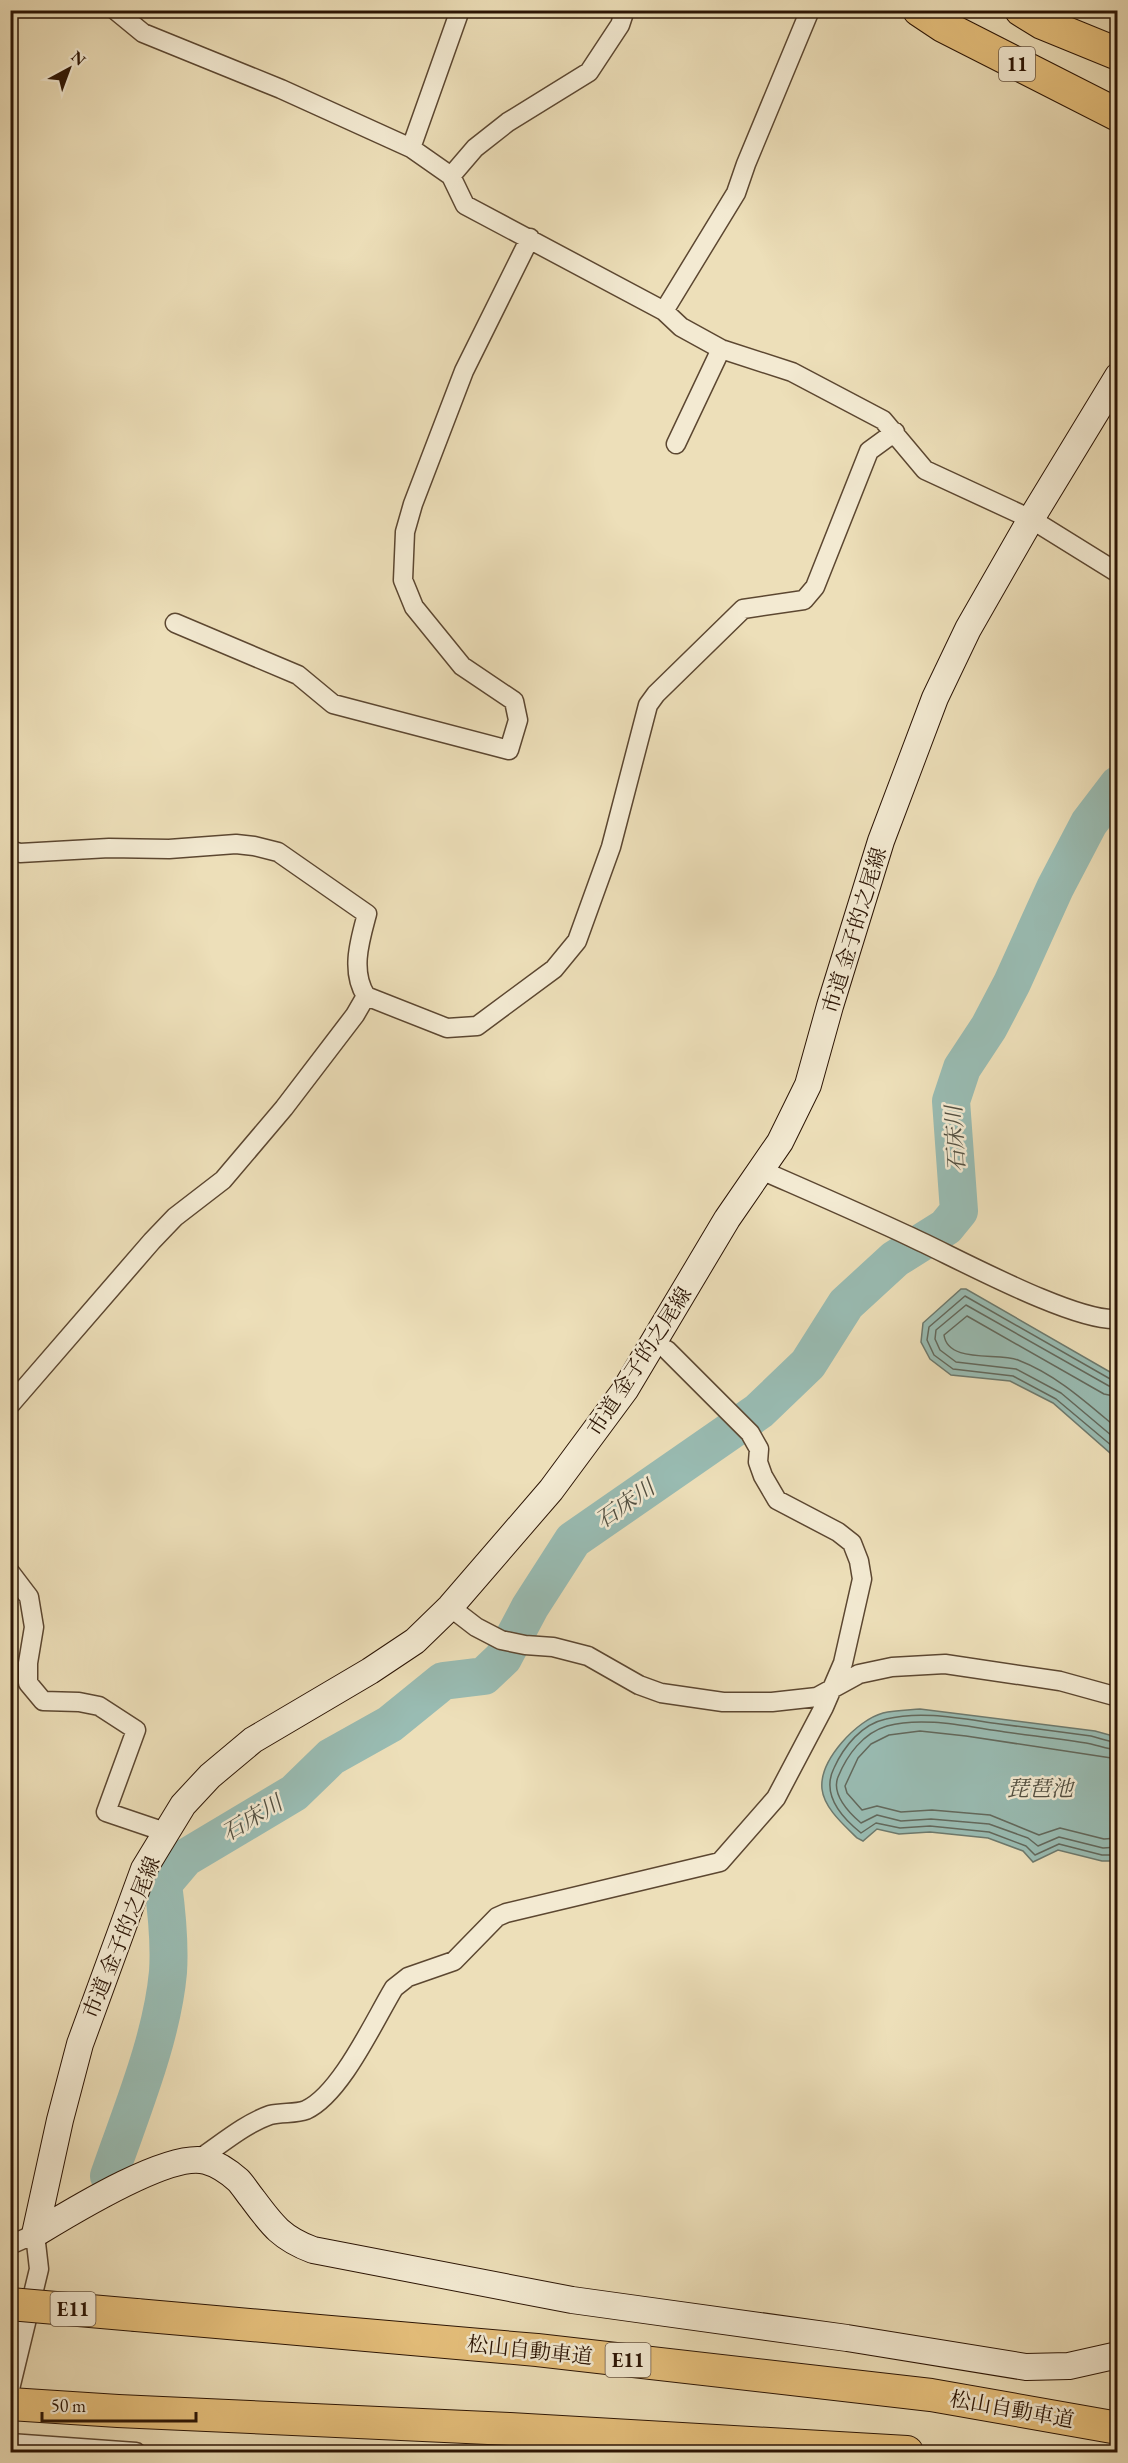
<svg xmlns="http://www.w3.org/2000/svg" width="1128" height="2463" viewBox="0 0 1128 2463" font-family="'EB Garamond','Noto Serif JP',serif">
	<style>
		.water { fill: #99bcb3; stroke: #6d796d; stroke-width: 1.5 }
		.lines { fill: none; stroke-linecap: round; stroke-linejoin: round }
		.shore { stroke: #62685c; stroke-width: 1.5 }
		.river { stroke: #99bcb3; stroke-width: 38 }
		.street-casing { stroke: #5c4731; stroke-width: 21 }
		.secondary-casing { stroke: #2b1404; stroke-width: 28 }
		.highway-casing { stroke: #2b1404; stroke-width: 34 }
		.street { stroke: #f3ead2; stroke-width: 18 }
		.secondary { stroke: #f3ead2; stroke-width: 26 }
		.highway { stroke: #e6c07c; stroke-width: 32 }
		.highway-bridge-casing { stroke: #2b1404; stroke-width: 34; stroke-linecap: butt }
		.highway-bridge { stroke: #e6c07c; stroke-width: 32 }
		.labels { text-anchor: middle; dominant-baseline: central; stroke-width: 5; stroke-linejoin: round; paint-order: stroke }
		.shield { fill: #f3ead2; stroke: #675442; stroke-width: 1.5 }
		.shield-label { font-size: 20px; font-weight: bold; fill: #2b1404 }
		.street-label { font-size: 21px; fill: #2b1404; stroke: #f3ead2 }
		.water-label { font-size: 22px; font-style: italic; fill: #524f41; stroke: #f3ead2 }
	</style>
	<rect width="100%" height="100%" fill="#eddfb9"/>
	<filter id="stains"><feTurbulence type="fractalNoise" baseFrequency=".00333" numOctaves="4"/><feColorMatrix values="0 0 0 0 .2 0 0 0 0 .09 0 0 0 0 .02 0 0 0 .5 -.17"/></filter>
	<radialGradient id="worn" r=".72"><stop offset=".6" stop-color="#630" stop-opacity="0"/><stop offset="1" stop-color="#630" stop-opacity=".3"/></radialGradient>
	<path class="water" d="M961 1289H966L1117 1376V1459L1053 1403 1010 1381 951 1375 930 1359 921 1342 923 1323Z
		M920 1709 1095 1731 1117 1737V1861H1102L1058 1850 1033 1862 1023 1851 988 1838 930 1832 899 1834 877 1829 863 1841 857 1838C844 1825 824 1808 822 1789 819 1760 857 1720 883 1713 894 1710 908 1710 920 1709Z"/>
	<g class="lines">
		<path class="shore" d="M1118 1381 1112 1380 965 1296 929 1327 927 1340 934 1355 953 1369 1013 1376 1056 1399 1118 1451
			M1118 1388 1109 1386 966 1305 936 1330 935 1339 940 1350 956 1362 1016 1369 1061 1393 1118 1441
			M1118 1397 1104 1394 967 1316 944 1335C948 1364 998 1352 1018 1360 1057 1375 1087 1403 1118 1429
			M1118 1742C1108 1742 1100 1738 1091 1736 1060 1732 1030 1728 1000 1724 963 1719 923 1710 886 1719 862 1724 844 1746 834 1768 821 1794 841 1817 861 1833L876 1823 900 1828 930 1826 989 1832 1026 1846 1035 1855 1059 1844 1102 1855H1118
			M1118 1750C1108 1749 1100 1746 1091 1744 1062 1739 1033 1736 1005 1732 968 1727 924 1716 887 1726 863 1733 847 1755 838 1777 831 1794 849 1813 861 1823L877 1815 901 1821 931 1819 989 1824 1028 1838 1038 1846 1059 1837 1103 1848 1118 1847
			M1118 1759 966 1736 920 1731 889 1735 871 1744 858 1758 845 1786 847 1793 862 1810 877 1806 901 1812 932 1810 990 1815 1039 1835 1060 1828 1104 1839 1118 1838"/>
		<path class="river" d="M109 2176C131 2112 162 2039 168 1972 170 1942 167 1914 163 1884L185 1858 294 1793 331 1757 390 1724 443 1681 484 1676 503 1658 530 1607 573 1540 759 1411 808 1364 846 1304 895 1259 946 1227 959 1211 951 1101 962 1068 989 1027 1012 983 1055 888 1089 823 1118 785"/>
		<g class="street-casing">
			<path id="street" d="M115 10 143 33 281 89 411 148 451 176 465 205 664 311 681 327 721 349 792 372 883 420 925 470 1031 519 1118 573
				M411 148 460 10
				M451 176 475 148 508 122 589 72 620 25 625 10
				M664 311 736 193 746 164 810 10
				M676 444 721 349
				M175 623 298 675 333 704 509 750 518 720 514 701 462 666 414 607 403 580 405 532 413 504 464 371 530 238
				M10 850 20 853 109 848 169 849 236 844 254 846 278 852 367 914C360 940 350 971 366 996L447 1028 477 1026 554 969 577 941 611 847 648 705 656 694 743 609 804 600 815 587 869 451 895 432
				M761 1170C811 1192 862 1214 911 1237 955 1257 1075 1323 1118 1319
				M10 1405 152 1241 175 1217 223 1180 284 1108 355 1015 366 996
				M10 1572 29 1597 34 1627 28 1663V1683L43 1701 79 1702 99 1706 136 1730 106 1812 165 1832
				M450 1607 476 1627 501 1640 525 1645 553 1647 588 1656 639 1685 661 1693 723 1702H772L817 1697 859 1674 892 1667 945 1664 1060 1681 1118 1697
				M196 2161C219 2146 244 2124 270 2115 282 2112 296 2114 306 2110 341 2094 374 2021 394 1988L408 1977 454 1961 497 1917 506 1913 720 1862 776 1798 824 1707 843 1663 862 1579 859 1561 852 1543 838 1532 777 1500 763 1476 758 1462 759 1449 750 1433 667 1350
				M10 2245 35 2234 39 2269 10 2389
				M10 2443 136 2452"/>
		</g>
		<g class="secondary-casing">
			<path id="secondary" d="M35 2234 60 2120 80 2044 144 1869 183 1805 210 1776 253 1740 370 1671 415 1641 450 1607 551 1490 625 1390 727 1219 780 1142 808 1085 830 1006 881 841 935 698 968 629 1031 519 1118 376
				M35 2234C68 2214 169 2151 206 2161 217 2164 229 2172 238 2180 243 2185 247 2192 252 2198 272 2225 281 2238 313 2250L572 2300 847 2338 1026 2367 1069 2366 1118 2355"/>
		</g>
		<g class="highway-casing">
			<path id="highway" d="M919 10 943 26 1118 115
				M1021 10 1042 23 1118 54
				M136 2315 537 2350 931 2395 1118 2428
				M10 2404 118 2411 510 2429 907 2452"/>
		</g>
		<use href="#street" class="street"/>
		<use href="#secondary" class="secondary"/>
		<use href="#highway" class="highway"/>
		<g class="highway-bridge-casing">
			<path id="highway-bridge" d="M10 2304 136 2315"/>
		</g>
		<use href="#highway-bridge" class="highway-bridge"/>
	</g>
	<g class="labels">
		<g class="shield">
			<rect x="999" y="47" width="36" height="34" rx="4.5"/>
			<rect x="50.5" y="2292" width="45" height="34" rx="4.5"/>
			<rect x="605.5" y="2343" width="45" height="34" rx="4.5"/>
		</g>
		<g class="shield-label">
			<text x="1017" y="64">11</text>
			<text x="73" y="2309">E11</text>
			<text x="628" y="2360">E11</text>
		</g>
		<g class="street-label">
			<text transform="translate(854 930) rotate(-73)">市道 金子的之尾線</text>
			<text transform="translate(639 1361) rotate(-57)">市道 金子的之尾線</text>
			<text transform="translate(121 1937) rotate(-68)">市道 金子的之尾線</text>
			<text transform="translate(530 2350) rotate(6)">松山自動車道</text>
			<text transform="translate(1012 2409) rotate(10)">松山自動車道</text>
		</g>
		<g class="water-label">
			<text transform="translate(955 1139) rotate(-93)">石床川</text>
			<text transform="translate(625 1504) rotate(-35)">石床川</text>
			<text x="1040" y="1788">琵琶池</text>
			<text transform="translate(252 1818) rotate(-31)">石床川</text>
		</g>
	</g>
	<rect width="1128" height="2463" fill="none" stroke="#eddfb9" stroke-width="36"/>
	<rect x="12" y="12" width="1104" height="2439" fill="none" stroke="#2b1404" stroke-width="3"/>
	<rect x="18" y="18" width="1092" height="2427" fill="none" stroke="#2b1404" stroke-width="1.5"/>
	<g transform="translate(69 69) rotate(41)" stroke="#f3ead2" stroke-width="4.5" paint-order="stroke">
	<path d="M0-4.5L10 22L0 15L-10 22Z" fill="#2b1404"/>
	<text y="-9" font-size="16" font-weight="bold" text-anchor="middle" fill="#2b1404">N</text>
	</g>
	<path d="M42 2412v9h154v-9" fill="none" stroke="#2b1404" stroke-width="3"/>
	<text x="51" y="2412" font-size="18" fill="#2b1404" stroke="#f3ead2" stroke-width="4.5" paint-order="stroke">50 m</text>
	<rect width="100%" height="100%" filter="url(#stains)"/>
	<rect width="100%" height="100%" fill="url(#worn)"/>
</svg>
